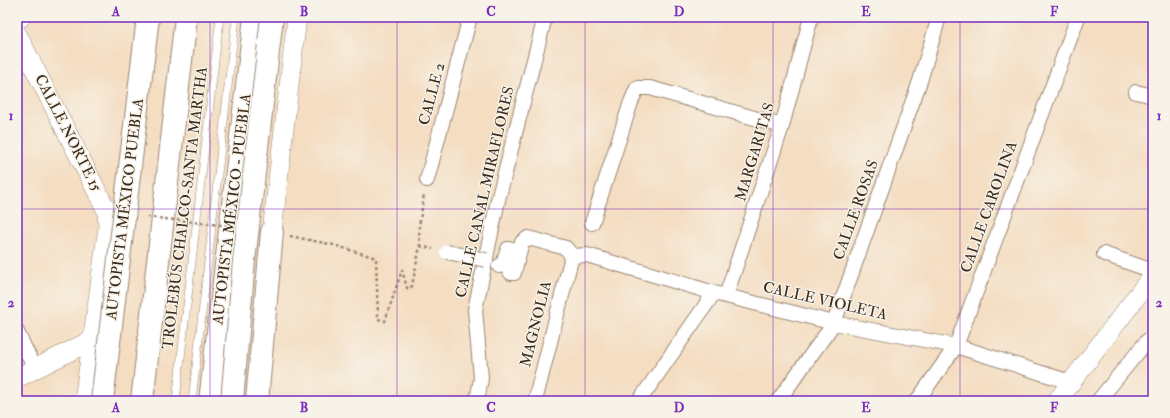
<svg xmlns="http://www.w3.org/2000/svg" width="1170" height="418" viewBox="0 0 1170 418" font-family="'IM FELL Double Pica',serif">
	<style>
		.lines { fill: none; stroke-linecap: round; stroke-linejoin: round }
		.lane-casing { stroke: #988470; stroke-width: 8 }
		.street-casing { stroke: #988470; stroke-width: 16 }
		.secondary-casing { stroke: #988470; stroke-width: 20 }
		.highway-casing { stroke: #988470; stroke-width: 24 }
		.path { stroke: #988470; stroke-width: 2.5; stroke-dasharray: 3 3; stroke-linecap: butt }
		.lane { stroke: #fff; stroke-width: 7 }
		.street { stroke: #fff; stroke-width: 14 }
		.secondary { stroke: #fff; stroke-width: 19 }
		.highway { stroke: #fff; stroke-width: 22 }
		.street-bridge-casing { stroke: #988470; stroke-width: 16; stroke-linecap: butt }
		.highway-bridge-casing { stroke: #988470; stroke-width: 24; stroke-linecap: butt }
		.path-bridge { stroke: #988470; stroke-width: 2.5; stroke-dasharray: 3 3; stroke-linecap: butt }
		.street-bridge { stroke: #fff; stroke-width: 14 }
		.highway-bridge { stroke: #fff; stroke-width: 22 }
		.grid { fill: none; stroke: #7b2cbf; stroke-width: 1; stroke-opacity: 0.55 }
		.labels { text-anchor: middle; dominant-baseline: central; stroke-width: 3; stroke-linejoin: round; paint-order: stroke }
		.street-label { font-size: 15px; fill: #3b2a1e; stroke: #f7f3e8 }
		.neatline { fill: none; stroke: #7b2cbf; stroke-width: 1.5 }
		.grid-label { font-size: 13px; text-anchor: middle; font-weight: bold; fill: #7b2cbf }
	</style>
	<rect width="100%" height="100%" fill="#f7f3e8"/>
	<filter id="ink" filterUnits="userSpaceOnUse"><feTurbulence type="fractalNoise" baseFrequency=".025" numOctaves="2"/><feDisplacementMap in="SourceGraphic" scale="8" xChannelSelector="R" yChannelSelector="G"/><feConvolveMatrix kernelMatrix="1 2 1 2 8 2 1 2 1" color-interpolation-filters="sRGB"/></filter>
	<filter id="wash" filterUnits="userSpaceOnUse"><feTurbulence type="fractalNoise" baseFrequency=".012" numOctaves="4" result="noise"/><feDisplacementMap in="SourceGraphic" scale="16" xChannelSelector="R" yChannelSelector="G"/><feGaussianBlur stdDeviation="0.9" result="paint"/><feColorMatrix in="noise" values="0 0 0 0 0 0 0 0 0 0 0 0 0 0 0 0 0 1.4 0 .05"/><feComposite in="paint" operator="in"/></filter>
	<g filter="url(#wash)">
		<rect width="100%" height="100%" fill="#f4ddc1"/>
	</g>
	<g filter="url(#ink)">
		<g class="lines">
			<g class="lane-casing">
				<path id="lane" d="M176 401 220 17
					M192 401 236 17"/>
			</g>
			<g class="street-casing">
				<path id="street" d="M1136 92 1153 96
					M427 180 470 17
					M592 223 631 102 637 88H650L782 126
					M1104 254 1153 271
					M572 256 587 255 714 293 834 323 956 346 1070 382
					M499 266 503 264 508 249H513L514 252 508 269 511 273H514L522 242 528 238 566 248 572 256
					M726 296 782 126 811 17
					M17 332 35 369
					M477 401 481 378 475 310 498 200 545 17
					M535 401 572 256
					M639 401 714 293
					M778 401 834 323 920 81 939 17
					M917 401 956 346 1078 17
					M1098 401 1147 341 1153 338"/>
			</g>
			<g class="secondary-casing">
				<path id="secondary" d="M17 20 21 17
					M17 34 107 211 108 227 84 401
					M272 232 297 17
					M17 378 92 340
					M1057 401 1153 275"/>
			</g>
			<g class="highway-casing">
				<path id="highway" d="M142 401 186 17
					M210 401 255 17
					M257 401 272 232"/>
			</g>
			<path class="path" d="M290 236 334 245 376 258 378 319 385 321 402 270 407 288 409 289 412 286 420 246 419 227 424 195
				M420 246 433 249"/>
			<use href="#lane" class="lane"/>
			<use href="#street" class="street"/>
			<use href="#secondary" class="secondary"/>
			<use href="#highway" class="highway"/>
			<g class="street-bridge-casing">
				<path id="street-bridge" d="M447 252 486 260"/>
			</g>
			<g class="highway-bridge-casing">
				<path id="highway-bridge" d="M102 401 148 17
					M232 401 244 261 272 17"/>
			</g>
			<path class="path-bridge" d="M147 217 230 226"/>
			<use href="#street-bridge" class="street-bridge"/>
			<use href="#highway-bridge" class="highway-bridge"/>
		</g>
	</g>
	<path class="grid" d="M210 17V401M397 17V401M585 17V401M773 17V401M960 17V401M17 209H1153"/>
	<g class="labels">
		<g class="street-label">
			<text transform="translate(432 94) rotate(-75)">CALLE 2</text>
			<text transform="translate(68 133) rotate(63)">CALLE NORTE 15</text>
			<text transform="translate(755 152) rotate(-73)">MARGARITAS</text>
			<text transform="translate(485 192) rotate(-77)">CALLE CANAL MIRAFLORES</text>
			<text transform="translate(989 207) rotate(-70)">CALLE CAROLINA</text>
			<text transform="translate(185 208) rotate(-83)">TROLEBÚS CHALCO-SANTA MARTHA</text>
			<text transform="translate(125 209) rotate(-83)">AUTOPISTA MÉXICO PUEBLA</text>
			<text transform="translate(232 209) rotate(-83)">AUTOPISTA MÉXICO - PUEBLA</text>
			<text transform="translate(856 210) rotate(-70)">CALLE ROSAS</text>
			<text transform="translate(825 301) rotate(13)">CALLE VIOLETA</text>
			<text transform="translate(536 324) rotate(-76)">MAGNOLIA</text>
		</g>
	</g>
	<rect width="1170" height="418" fill="none" stroke="#f7f3e8" stroke-width="44"/>
	<rect x="22" y="22" width="1126" height="374" class="neatline"/>
	<g class="grid-label">
		<text x="116" y="16">A</text>
		<text x="304" y="16">B</text>
		<text x="491" y="16">C</text>
		<text x="679" y="16">D</text>
		<text x="866" y="16">E</text>
		<text x="1054" y="16">F</text>
		<text x="11" y="120">1</text>
		<text x="1159" y="120">1</text>
		<text x="11" y="307">2</text>
		<text x="1159" y="307">2</text>
		<text x="116" y="412">A</text>
		<text x="304" y="412">B</text>
		<text x="491" y="412">C</text>
		<text x="679" y="412">D</text>
		<text x="866" y="412">E</text>
		<text x="1054" y="412">F</text>
	</g>
</svg>
